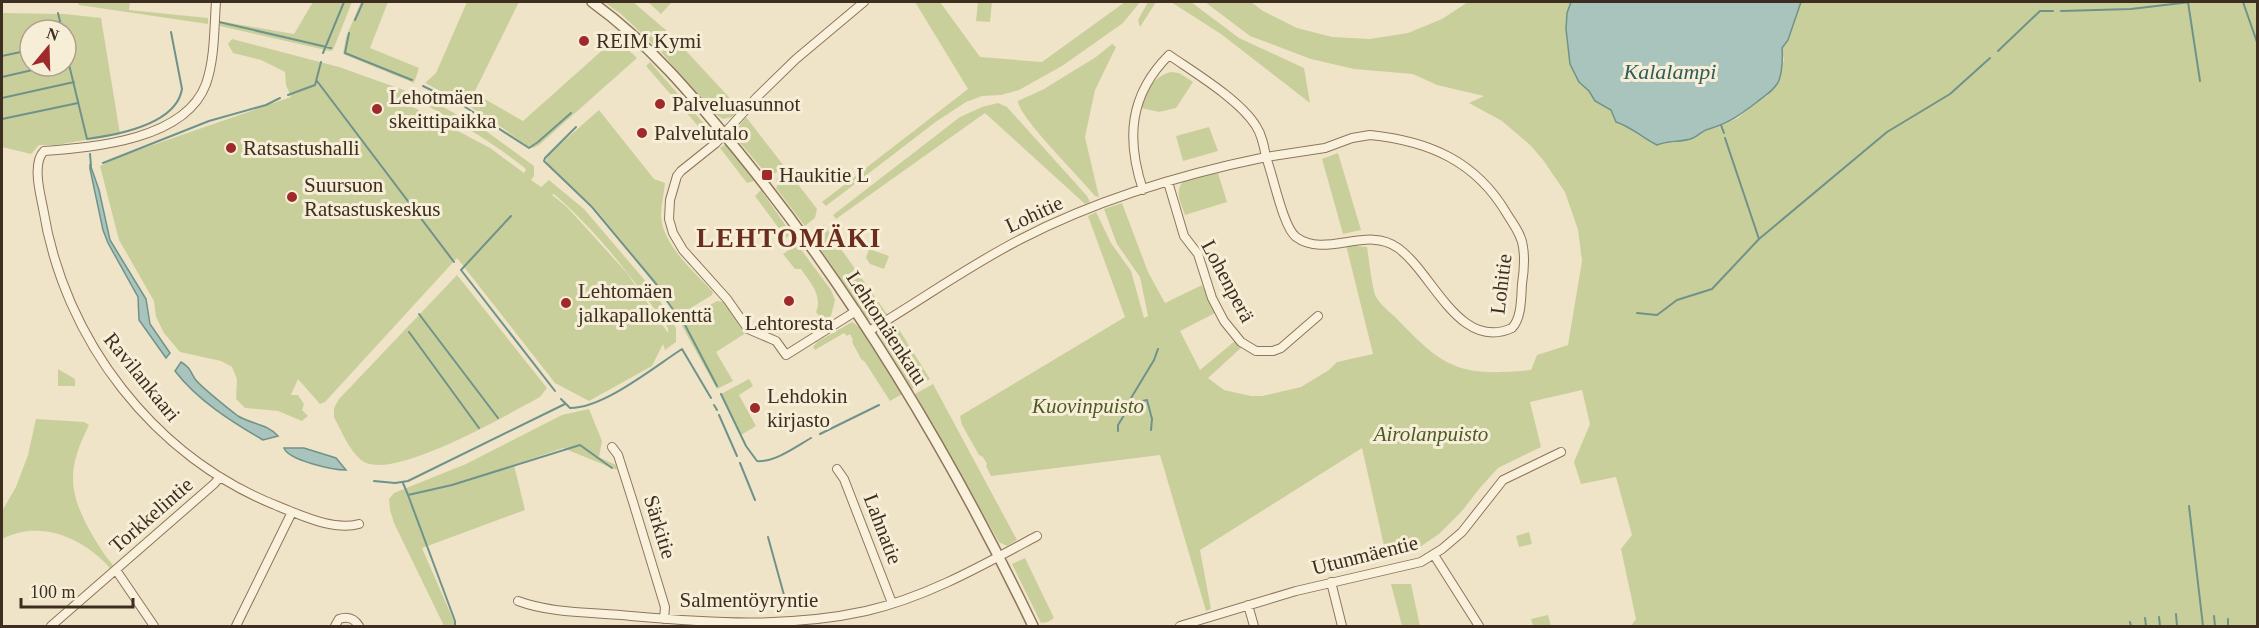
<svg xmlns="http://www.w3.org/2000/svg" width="2259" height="628" viewBox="0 0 2259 628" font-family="'Times New Roman',serif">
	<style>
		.green { fill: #c9cf9b; fill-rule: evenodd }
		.water { fill: #a9c4bc; stroke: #6f938a; stroke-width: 1.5 }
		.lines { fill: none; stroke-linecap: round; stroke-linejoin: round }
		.stream { stroke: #6f938a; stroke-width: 2 }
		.minor-casing { stroke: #8d765c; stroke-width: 10 }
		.tertiary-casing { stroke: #8d765c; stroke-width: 12 }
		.minor { stroke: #faf1dc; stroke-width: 8 }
		.tertiary { stroke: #faf1dc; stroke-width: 9 }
		.poi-dot { fill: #9e2a2b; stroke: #f7eed8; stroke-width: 2 }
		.labels { text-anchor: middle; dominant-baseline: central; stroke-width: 6; stroke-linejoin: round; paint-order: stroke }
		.poi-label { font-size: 21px; fill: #3d2e20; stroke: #f7eed8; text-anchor: start }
		.street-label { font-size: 21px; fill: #3d2e20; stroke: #f7eed8 }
		.park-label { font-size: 21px; font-style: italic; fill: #4d5a26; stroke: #f7eed8 }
		.water-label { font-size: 22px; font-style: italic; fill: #2f5d5a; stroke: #f7eed8 }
		.district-label { font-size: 27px; font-weight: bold; letter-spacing: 1.5px; fill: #6b2e1e; stroke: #f7eed8 }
	</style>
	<rect width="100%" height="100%" fill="#f0e4c8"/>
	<path class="green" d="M77 2H130L129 10 208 18V24L79 5Z
		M313 2H352L333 50 330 51 220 26 219 21 294 34Z
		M361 2H388L370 48 419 68 414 83 343 54 346 37Z
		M467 2H519L474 93 523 121 616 38 637 58 539 145 533 148 526 146 504 129 472 108 425 83 436 73Z
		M604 2H633L667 31 668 35 656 47 621 14Z
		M648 2H672L661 14Z
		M915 2H940L980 57 1042 62 1125 2H1140L1123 23 1062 66 1019 90 1001 95 982 96 966 102 937 121 826 206 822 202 968 89Z
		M978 2H992L990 22 976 21Z
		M1148 2H1156L1140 27 1138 20Z
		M1171 2H1191L1239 38 1304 68 1310 103 1221 34Z
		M1205 2H1251L1263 11 1297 28 1332 37 1370 39 1408 33 1442 19 1468 2H1571L1567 13 1566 29 1570 64 1579 82 1589 91 1595 101 1611 110 1616 122 1628 126 1637 134 1652 143H1674L1693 138 1707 129 1715 128 1738 118 1759 100 1767 96 1779 81 1780 70 1784 60 1782 48 1788 40 1801 2H2257V626H1631L1636 619 1621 549 1632 535 1616 477 1581 484 1574 462 1590 424 1582 390 1530 402 1541 447 1498 468 1479 489 1462 511 1439 534 1414 551 1387 559 1362 448 1200 550 1211 609 1206 611 1160 455 991 476 986 466 987 464 983 457 979 455 962 425 960 416 1125 317 1088 216 1096 212 1111 243 1131 271 1144 318 1148 316 1140 277 1117 244 1104 209 1122 203 1148 272 1165 303 1202 285 1215 313 1180 331 1200 370 1235 341 1242 347 1208 378 1224 390 1251 396H1262L1301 387 1329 370 1337 362 1373 354 1346 245 1367 247C1369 259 1372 288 1376 297 1381 306 1394 315 1401 323 1447 372 1466 376 1531 370L1537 355 1568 345 1582 261 1578 230 1565 192 1543 160 1530 145 1502 121 1469 103 1484 96 1437 85 1413 74 1354 69 1311 59 1250 36Z
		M2 13 65 14 101 18 120 134 56 145H39L31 154 2 147ZM30 30H66V66H30Z
		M232 39 339 67 409 92 407 104 490 148 524 173 526 169C492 142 462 124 424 104V100L427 98 486 131 534 166V176L531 180 541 187 549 180 584 209 654 291 676 328V342L665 350 663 344 652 366 589 401 555 383 457 258 325 402 320 404 298 379 291 395H298L304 404 302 410 308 416 302 421 278 411 245 408 236 399 237 379 232 367 221 361 180 352 164 333 156 317 154 301 119 240 100 166 121 156 291 97 286 85 285 72 261 60 233 53 228 44ZM554 194C599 233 634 280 668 328V333L627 273 567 207 552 195Z
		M675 39 740 109 732 117 723 119 715 114 661 52Z
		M1112 44 1116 47 1095 90 1085 137 1099 197 1095 196 1087 187C1074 171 1019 117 1018 101L1044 89 1096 57Z
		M650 62 706 126 709 130 707 133H704L646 66Z
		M1171 72 1179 73 1193 82 1176 108 1159 112 1141 108C1147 91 1152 77 1171 72Z
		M998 103 1007 107 1087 196 1090 202 1085 204 985 113 836 219 833 215 960 117 982 107Z
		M599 110 654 179 665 183C664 194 661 205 661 216 663 246 694 271 713 292L712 295 681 314 676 313 659 287 594 207 549 167 546 160 549 154Z
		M746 117 784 166 774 174 769 169 763 170 736 138V130Z
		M1209 127 1218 151 1183 161 1176 136Z
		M726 144 754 181 747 183 720 148Z
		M1338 153 1361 230 1343 234 1322 159Z
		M787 170 817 209 815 218 805 226 776 188 778 184 776 180Z
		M1218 173 1227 202 1185 215C1181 203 1173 190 1185 180Z
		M761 190 791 233 786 238 755 196Z
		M824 225 887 314C881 319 876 324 868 319L811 235Z
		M797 244 831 290 835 300 831 316 823 321 816 312C823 296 810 282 801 269H795L783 254Z
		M869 249 889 256 884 269 870 264 866 258Z
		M457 275 547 388 540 397C510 413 389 484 361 460 349 450 341 430 334 417V408L339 399Z
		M717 301 725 302 746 333 716 352 733 381 717 389 682 326 685 319Z
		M852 322 859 327 902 394 890 401 865 362 861 359 852 342 853 340 850 334 847 336 844 333 815 350 813 347 817 342Z
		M895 323 930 379 912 389 881 338 885 329Z
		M58 369 75 379V386H58Z
		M749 379 753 386 739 395 756 426 741 435 721 394Z
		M933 384 1017 540 1007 546 999 542 915 394Z
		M589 409 602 441 599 457 616 465 617 470 563 448 514 465 525 510 422 548 456 626H444L394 523 390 510 389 499 394 493 466 464 562 415Z
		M36 419 84 422 89 425C68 467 67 489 90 531 97 543 104 555 113 565L110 568C83 538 41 519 2 539V511L16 487 28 455Z
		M1529 532 1532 544 1519 547 1516 536Z
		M1025 558 1054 618 1048 622 1041 623 1012 564Z
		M1391 584H1411L1420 626H1402Z
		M1548 615 1551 626H1533L1531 619Z"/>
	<path class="water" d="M1571 2H1801L1788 40 1782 48C1783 56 1782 78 1777 84 1772 92 1764 96 1757 102 1740 115 1729 123 1709 129 1703 130 1698 136 1693 138 1681 143 1668 140 1657 145 1642 138 1632 127 1616 122L1611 110 1595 101 1589 91 1579 82 1570 64 1566 29 1567 13Z
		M90 164 99 190 110 240 146 299 150 324 170 353 166 358 139 320 138 297 108 243 103 230 90 169Z
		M181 362C192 369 189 370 195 379 200 386 230 410 238 416 251 424 268 424 278 436L263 440C232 422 197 400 175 371Z
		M284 448H304L336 458 346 470C332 470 288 460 284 448Z"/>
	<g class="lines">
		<path class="stream" d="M2188 2 2200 81
			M2243 2 2258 45
			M2061 11 2131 9 2190 2
			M58 13 62 30
			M355 20 363 2
			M219 22 331 48
			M349 33 345 53 412 80
			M1998 51 2040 11H2053
			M66 52 87 139C117 135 176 125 182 89L171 32
			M323 53 344 2
			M2 56 30 50
			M2 77 50 66
			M317 81 454 262
			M423 86 462 105 529 148 538 142 571 113
			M288 95 315 85 321 62
			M2 98 74 82
			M2 119 78 103
			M1721 125 1724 133
			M576 127 545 158 544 161 592 207 657 285
			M90 154 91 166
			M103 163 209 121 266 105 280 98
			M511 216 461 270 555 391
			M1759 239 1887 132 1950 94 1990 58
			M660 291 674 311 678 315
			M1637 313 1657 315 1677 300 1712 289 1759 239 1725 138
			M419 314 498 418
			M684 323 717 386
			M409 332 479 428
			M721 394 746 446 757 461C774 463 797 446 811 438
			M561 399 570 408C604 408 654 367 682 349L711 398
			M1129 404 1147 400 1152 419 1151 430
			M714 405 717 410
			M719 415 737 456
			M1118 431V425L1126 412 1128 403 1154 360 1158 349
			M820 434 879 405
			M740 463 755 500
			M374 481 395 483 408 481 565 404
			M403 483 408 495 452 485 580 445 612 468
			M408 495 455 621V626
			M2189 506 2203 626
			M768 537 784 595
			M2176 614 2177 626
			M2214 616 2215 626
			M2159 617 2160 626
			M2145 618 2146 626
			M2228 619V626
			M2130 622 2131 626"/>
		<g class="minor-casing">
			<path id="minor" d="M216 2C214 28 215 58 206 84 185 140 95 147 44 151 32 163 40 193 43 208 64 340 154 458 280 507 303 516 334 531 359 524
				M1370 135C1429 141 1476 161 1507 214 1513 224 1522 235 1523 247 1525 259 1524 271 1522 284 1521 296 1522 318 1512 328 1459 352 1433 273 1398 248 1367 225 1326 259 1296 237 1283 227 1273 175 1266 157L1325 148 1352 138Z
				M1168 182 1184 236 1198 254 1212 298 1224 321 1241 342 1256 351H1273L1281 348 1318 316
				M856 311 786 355 776 341 748 329 727 299 683 250 673 233 669 219 670 200 677 176 681 171 716 143 757 97 796 59 864 2
				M869 331C920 301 968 266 1021 239 1096 200 1183 174 1266 157 1264 146 1262 135 1256 126 1240 100 1195 73 1169 55 1129 95 1126 139 1143 190
				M612 447 618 455 633 502 665 607 664 619
				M837 469 844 479 892 603
				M1434 555 1479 626
				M116 570 154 626
				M1331 582 1342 626
				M518 601C553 614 594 612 631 616 709 623 789 628 866 611 927 597 983 565 1037 536
				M1248 605 1254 626
				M51 626 214 484 220 477
				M236 626 292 512
				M335 626 339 619C348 616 354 618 359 626
				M1180 626 1296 591 1421 562 1442 549 1462 532 1503 480 1561 452"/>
		</g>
		<g class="tertiary-casing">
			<path id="tertiary" d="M592 2C649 43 693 96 737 150 856 296 952 457 1033 626"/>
		</g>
		<use href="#minor" class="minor"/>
		<use href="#tertiary" class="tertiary"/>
	</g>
	<g class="poi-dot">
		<circle cx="584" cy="41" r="6"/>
		<circle cx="660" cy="104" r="6"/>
		<circle cx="377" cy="109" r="6"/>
		<circle cx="642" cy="133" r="6"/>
		<circle cx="231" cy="148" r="6"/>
		<rect x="761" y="169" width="12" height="12" rx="3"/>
		<circle cx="292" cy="197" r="6"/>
		<circle cx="789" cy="301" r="6"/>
		<circle cx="566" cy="303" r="6"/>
		<circle cx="755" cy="408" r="6"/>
	</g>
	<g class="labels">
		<g class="poi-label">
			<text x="596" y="41">REIM Kymi</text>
			<text x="389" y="97">Lehotmäen<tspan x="389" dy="24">skeittipaikka</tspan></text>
			<text x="672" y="104">Palveluasunnot</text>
			<text x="654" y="133">Palvelutalo</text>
			<text x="243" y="148">Ratsastushalli</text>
			<text x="779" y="175">Haukitie L</text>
			<text x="304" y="185">Suursuon<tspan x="304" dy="24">Ratsastuskeskus</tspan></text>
			<text x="578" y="291">Lehtomäen<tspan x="578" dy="24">jalkapallokenttä</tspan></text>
			<text x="789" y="323" text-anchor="middle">Lehtoresta</text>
			<text x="767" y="396">Lehdokin<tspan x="767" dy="24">kirjasto</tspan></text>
		</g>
		<g class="street-label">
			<text transform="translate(1034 214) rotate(-25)">Lohitie</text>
			<text transform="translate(1228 281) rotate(62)">Lohenperä</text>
			<text transform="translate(1501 284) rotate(-83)">Lohitie</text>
			<text transform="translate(887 328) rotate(57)">Lehtomäenkatu</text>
			<text transform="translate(142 377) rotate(51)">Ravilankaari</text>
			<text transform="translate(151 515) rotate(-41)">Torkkelintie</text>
			<text transform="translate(660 527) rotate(73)">Särkitie</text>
			<text transform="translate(883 529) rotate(69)">Lahnatie</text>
			<text transform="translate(1365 555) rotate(-14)">Utunmäentie</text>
			<text x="749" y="600">Salmentöyryntie</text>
		</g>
		<g class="park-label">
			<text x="1088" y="406">Kuovinpuisto</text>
			<text x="1431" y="434">Airolanpuisto</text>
		</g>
		<g class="water-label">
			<text x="1670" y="71">Kalalampi</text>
		</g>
		<g class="district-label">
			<text x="789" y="238">LEHTOMÄKI</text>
		</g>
	</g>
	<rect width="2259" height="628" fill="none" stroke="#3d2e20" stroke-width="6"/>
	<g transform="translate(48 48) rotate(19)"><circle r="28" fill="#f7eed8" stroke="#ada18e" stroke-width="1.5"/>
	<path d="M0-4.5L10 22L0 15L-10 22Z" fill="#9e2a2b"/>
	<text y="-9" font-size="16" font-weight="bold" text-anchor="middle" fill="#3d2e20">N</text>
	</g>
	<path d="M21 598v9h112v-9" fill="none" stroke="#3d2e20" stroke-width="3"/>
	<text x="30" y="598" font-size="18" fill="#3d2e20" stroke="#f7eed8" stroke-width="4.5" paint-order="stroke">100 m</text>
</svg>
